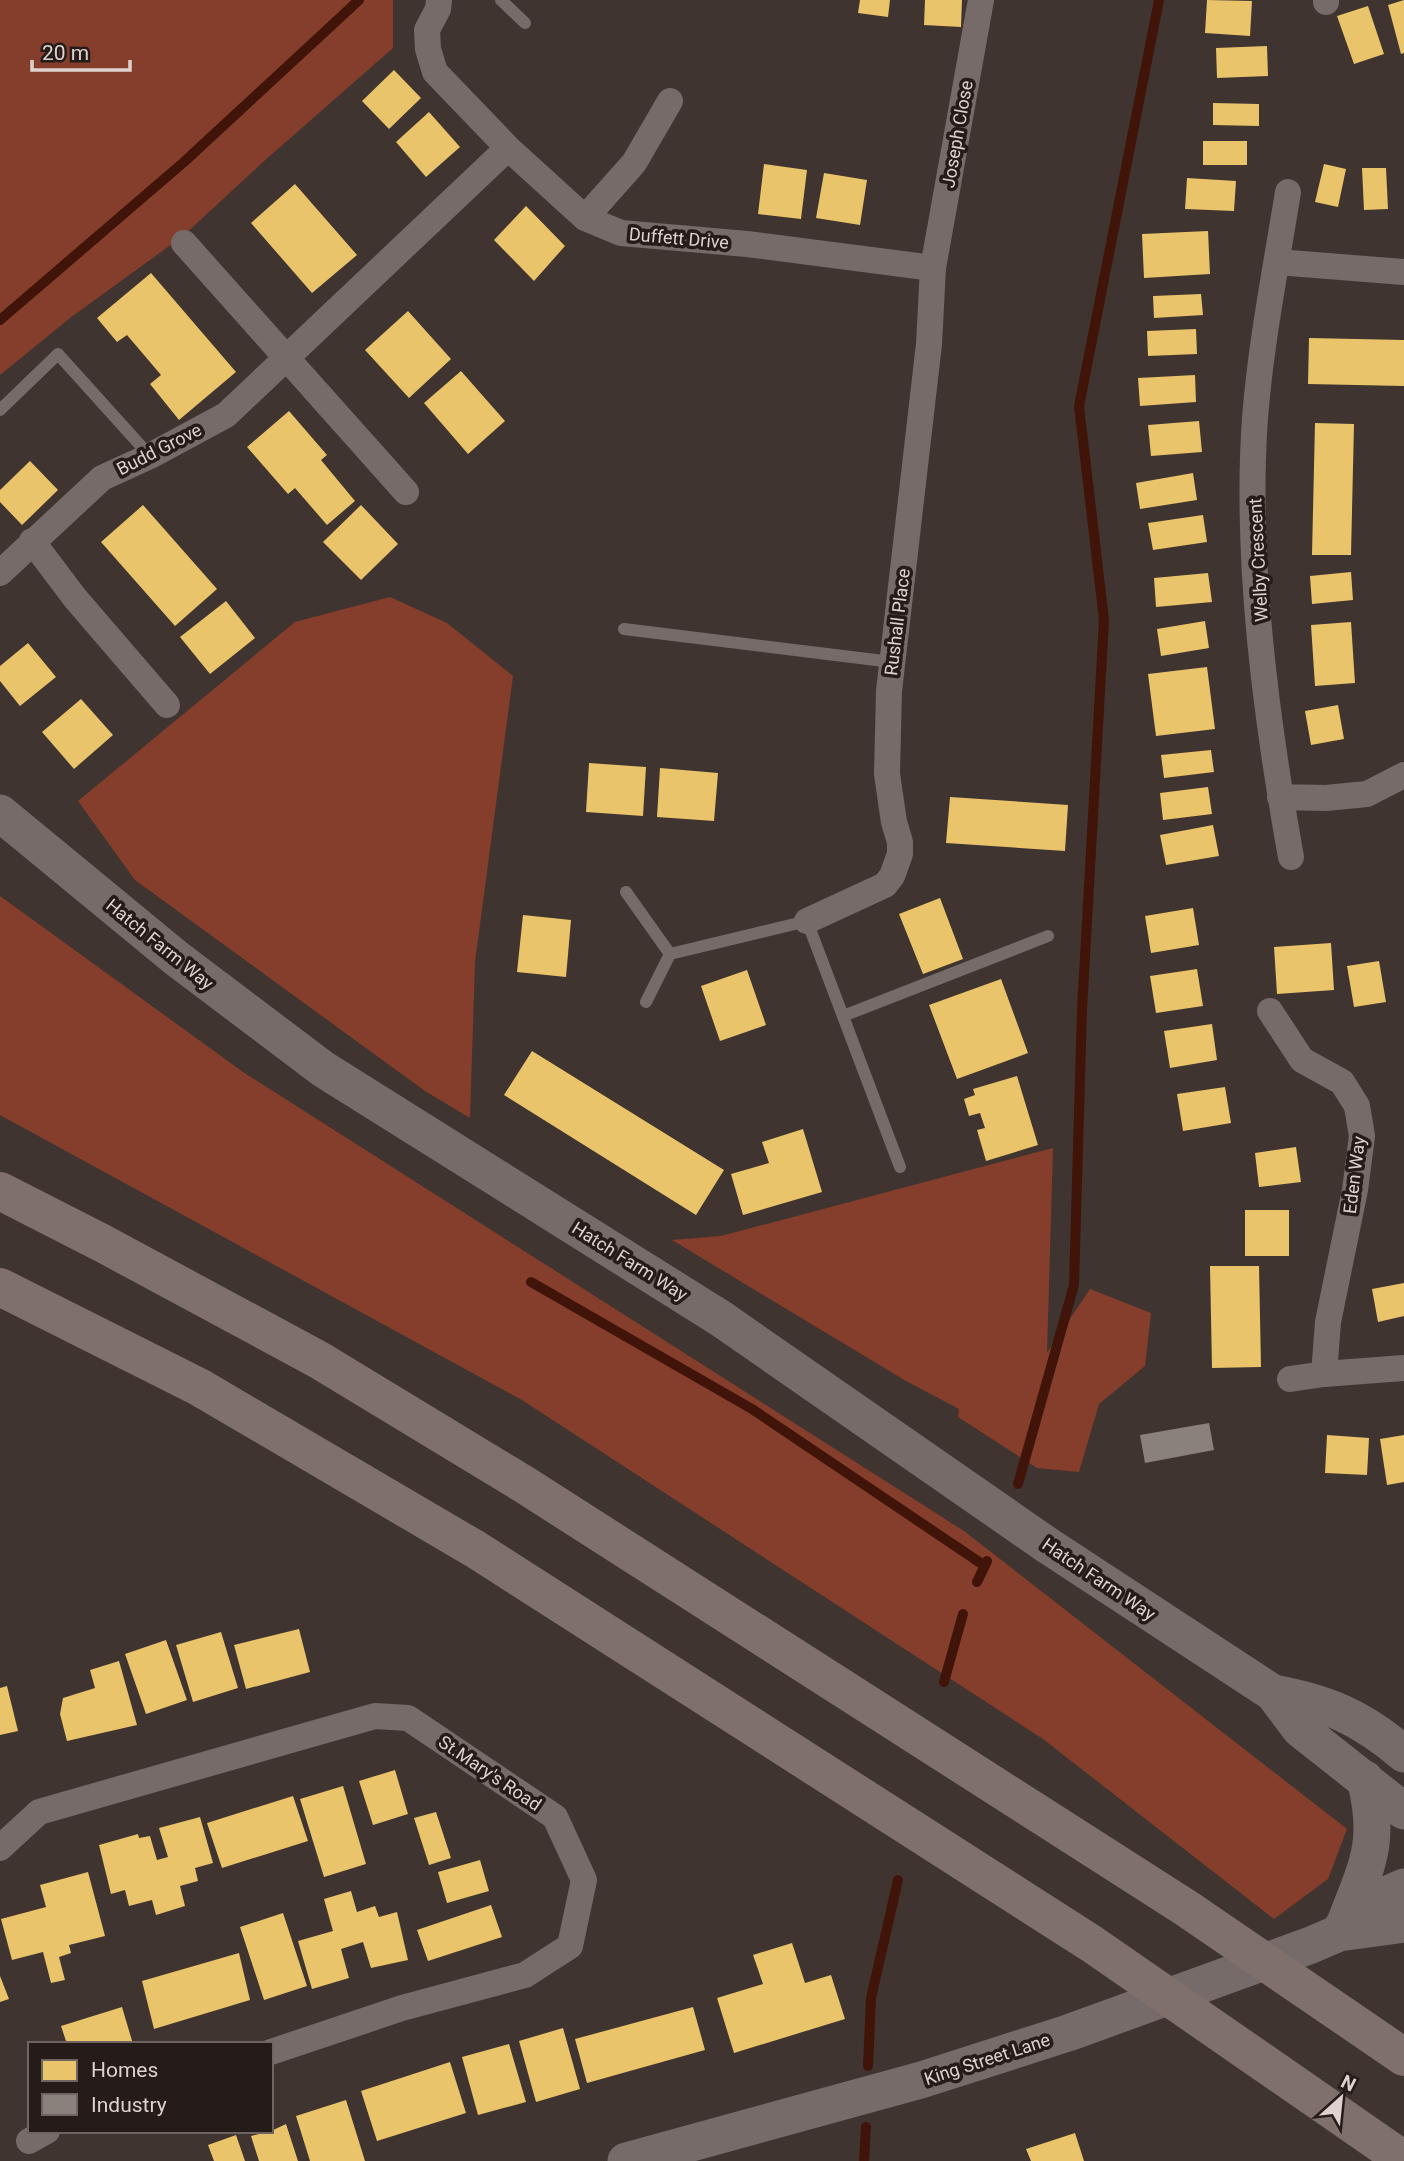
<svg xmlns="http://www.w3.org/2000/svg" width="1404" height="2161" viewBox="0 0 1404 2161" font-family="Roboto,sans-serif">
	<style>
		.green { fill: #853e2b }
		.homes { fill: #e9c46a }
		.industry { fill: #8a817c }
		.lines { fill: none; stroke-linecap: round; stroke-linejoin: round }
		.stream { stroke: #411409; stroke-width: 10 }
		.lane { stroke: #766b68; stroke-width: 12 }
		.street { stroke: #766b68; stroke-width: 26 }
		.secondary { stroke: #766b68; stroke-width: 37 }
		.highway { stroke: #80706c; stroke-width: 38 }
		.labels { text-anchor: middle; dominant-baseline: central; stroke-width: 7; stroke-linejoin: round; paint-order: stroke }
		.street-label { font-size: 18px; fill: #dfd1cd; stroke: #251b18 }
	</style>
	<rect width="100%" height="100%" fill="#403430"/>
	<path class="green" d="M0 0H393V48L263 162 183 236 70 318 0 375Z
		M390 597 447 623 513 676 475 962 470 1118 425 1091 135 880 78 801 295 622Z
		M0 896 243 1072 964 1531 1347 1829 1328 1879 1274 1919 1043 1739 522 1400 0 1115Z
		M1053 1148 1047 1353 1090 1289 1151 1313 1145 1366 1099 1404 1079 1472 1037 1468 958 1417 959 1409 906 1381 672 1240 721 1236Z"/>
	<path class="homes" d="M860 0H890L888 17 858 13Z
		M925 0H962L961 27 924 25Z
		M1207 0 1252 1 1250 36 1205 33Z
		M1404 0V53L1401 54 1388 5Z
		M1368 6 1384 54 1354 64 1337 16Z
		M1267 46 1268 76 1217 78 1216 48Z
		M394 70 421 98 389 129 362 101Z
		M1213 103 1259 104V126L1213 125Z
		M429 112 460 147 426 177 396 142Z
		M1203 141H1247V165H1203Z
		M764 164 807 170 801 219 758 214Z
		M1324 164 1346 169 1338 207 1315 202Z
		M1362 168H1386L1388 209 1364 210Z
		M824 173 867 180 860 225 816 218Z
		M1187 178 1236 181 1234 211 1185 209Z
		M295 184 357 255 312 293 251 223Z
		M526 206 565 246 534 281 494 240Z
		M1208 231 1210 274 1144 278 1142 234Z
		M151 273 236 372 179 420 150 384 161 375 127 335 117 342 97 318Z
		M1201 294 1203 315 1154 318 1153 296Z
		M408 311 451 359 409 398 365 350Z
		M1196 329 1197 354 1148 356 1147 331Z
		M1309 338 1404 340V386L1308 384Z
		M461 371 505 421 468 454 424 403Z
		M1195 375 1196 402 1140 406 1138 378Z
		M289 411 327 455 321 460 355 501 327 525 295 488 288 494 247 447Z
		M1199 421 1202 452 1151 456 1148 425Z
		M1315 423 1354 424 1351 555H1312Z
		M30 461 58 490 22 525 0 502V490Z
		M1193 473 1197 500 1140 509 1136 483Z
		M143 505 217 589 175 626 101 542Z
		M361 505 398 544 361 580 323 542Z
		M1203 515 1207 542 1153 550 1148 523Z
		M1351 572 1353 600 1312 604 1310 576Z
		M1208 573 1212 602 1156 607 1154 578Z
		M226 601 255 638 210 674 180 637Z
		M1205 621 1209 648 1161 656 1157 629Z
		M1351 622 1355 683 1315 686 1311 625Z
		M28 643 56 677 20 706 0 681V666Z
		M1207 667 1215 729 1156 736 1148 674Z
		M81 699 113 735 74 769 42 732Z
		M1338 705 1344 739 1311 745 1305 711Z
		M1211 750 1214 772 1164 778 1161 755Z
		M589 763 646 767 643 816 586 812Z
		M660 768 718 773 714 821 657 817Z
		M1208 787 1212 814 1163 820 1160 793Z
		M950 797 1068 805 1065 851 946 843Z
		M1213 825 1219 856 1166 865 1160 835Z
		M940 898 963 959 923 974 899 914Z
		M1193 908 1199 945 1151 953 1145 916Z
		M523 915 571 920 566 977 517 972Z
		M1331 943 1334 990 1277 994 1274 947Z
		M1379 961 1386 1002 1354 1007 1347 966Z
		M1197 969 1203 1006 1156 1013 1150 976Z
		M747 970 766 1025 720 1041 701 986Z
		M1001 979 1028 1053 957 1079 929 1005Z
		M1212 1024 1217 1060 1170 1068 1164 1031Z
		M532 1051 724 1170 696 1215 504 1095Z
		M1017 1076 1038 1145 986 1161 977 1130 985 1128 980 1113 969 1116 964 1099 975 1095 973 1089Z
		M1225 1087 1231 1123 1183 1131 1177 1094Z
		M803 1129 822 1192 743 1215 731 1174 769 1163 762 1142Z
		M1296 1147 1301 1182 1259 1187 1255 1153Z
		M1245 1210H1289V1256H1245Z
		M1210 1266H1259L1261 1367 1212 1368Z
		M1404 1283V1316L1378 1322 1372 1289Z
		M1327 1435 1369 1438 1367 1475 1325 1473Z
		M1404 1435V1482L1387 1485 1380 1439Z
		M299 1629 310 1672 246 1689 234 1645Z
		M221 1632 238 1688 193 1702 176 1645Z
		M166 1640 187 1700 146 1714 125 1654Z
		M119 1661 137 1725 67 1741 60 1714 63 1698 95 1688 90 1670Z
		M7 1686 18 1731 0 1735V1688Z
		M395 1770 408 1814 373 1825 359 1781Z
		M343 1786 366 1864 324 1877 300 1799Z
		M293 1796 308 1841 222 1868 207 1823Z
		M436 1812 451 1858 429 1865 414 1818Z
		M200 1817 213 1863 195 1868 198 1881 180 1886 185 1906 156 1915 152 1900 129 1906 125 1890 111 1894 99 1845 138 1834 139 1838 150 1836 157 1860 168 1857 159 1828Z
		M480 1860 489 1891 447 1903 438 1872Z
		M88 1872 105 1936 69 1945 71 1953 59 1957 65 1980 51 1983 43 1952 12 1960 1 1919 46 1907 40 1885Z
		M351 1891 357 1912 375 1906 379 1917 397 1912 408 1960 371 1968 363 1942 341 1949 349 1978 312 1989 298 1941 333 1931 324 1899Z
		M491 1905 502 1937 428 1961 417 1930Z
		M283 1913 307 1986 264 2000 240 1927Z
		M792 1943 805 1983 831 1975 845 2019 734 2053 717 1998 763 1984 753 1955Z
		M239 1953 250 2000 154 2029 142 1981Z
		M0 1976 9 1999 0 2002Z
		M122 2007 133 2044H67L61 2026Z
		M693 2007 705 2050 587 2083 575 2039Z
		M563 2028 580 2089 536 2102 519 2041Z
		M509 2044 526 2102 478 2115 462 2057Z
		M450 2062 466 2113 377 2141 361 2091Z
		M346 2100 365 2161H310L296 2116Z
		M286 2124 298 2161H259L251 2136 271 2131Z
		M1075 2133 1084 2161H1031L1026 2149Z
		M236 2135 245 2161H214L208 2145Z"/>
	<path class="industry" d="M1209 1423 1214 1450 1145 1463 1140 1435Z"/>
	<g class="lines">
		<path class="stream" d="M0 320 184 162 359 0
			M531 1282 752 1409 985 1566
			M1018 1484 1074 1285 1082 1010 1104 620 1079 406 1159 0
			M977 1582 987 1561
			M944 1682 963 1614
			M868 2066 871 1998 898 1880
			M864 2161 866 2127"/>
		<path class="lane" d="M501 0 525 23
			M0 410 58 354 150 456
			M624 629 892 662
			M626 892 670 954 807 921 900 1167
			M646 1002 670 954
			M843 1016 1048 936"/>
		<path class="street" d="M439 0 438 9 427 30 428 49 435 72 508 148 585 218 621 233 747 244 933 268
			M1326 2V0
			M1288 192C1276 267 1261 342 1255 418 1245 559 1266 718 1291 857
			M585 218 634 163 670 101
			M184 243 406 492
			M1277 262 1404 272
			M32 541 75 598 167 705
			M0 573 102 478 150 456 226 415 508 148
			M1280 797 1326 798 1367 794 1404 775
			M807 921 885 885 892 876 900 854V842L894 822 887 774 889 691 929 344 933 268 981 0
			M1270 1011 1302 1060 1342 1082 1357 1106 1362 1136 1355 1190 1328 1322 1324 1374
			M1290 1379 1324 1374 1404 1368
			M0 1848 39 1812 375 1716 408 1718 555 1817 584 1880 570 1946 525 1975 402 2008 271 2052
			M29 2141 47 2131"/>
		<path class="secondary" d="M0 813 176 958 323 1069 720 1318 1047 1545 1273 1693 1300 1729 1404 1811
			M1273 1693C1327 1703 1361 1717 1404 1754
			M1346 1920C1368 1864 1381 1840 1365 1779
			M1343 1926 1359 1907 1404 1887
			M626 2161 921 2080 1068 2033 1311 1945 1339 1933 1404 1924"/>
		<path class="highway" d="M0 1191 102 1243 319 1360 525 1485 1186 1908 1404 2057
			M0 1287 199 1387 475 1549 1092 1944 1404 2160"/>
	</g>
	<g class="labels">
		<g class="street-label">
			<text transform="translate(957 134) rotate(-80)">Joseph Close</text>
			<text transform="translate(679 238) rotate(5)">Duffett Drive</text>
			<text transform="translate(159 449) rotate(-27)">Budd Grove</text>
			<text transform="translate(1258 560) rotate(-93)">Welby Crescent</text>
			<text transform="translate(897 622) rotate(-83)">Rushall Place</text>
			<text transform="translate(160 944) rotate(39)">Hatch Farm Way</text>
			<text transform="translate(1354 1175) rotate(-83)">Eden Way</text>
			<text transform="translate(630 1261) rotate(32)">Hatch Farm Way</text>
			<text transform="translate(1099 1579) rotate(34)">Hatch Farm Way</text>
			<text transform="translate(490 1773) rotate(34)">St.Mary's Road</text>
			<text transform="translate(987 2059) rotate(-18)">King Street Lane</text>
		</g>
	</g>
	<rect x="28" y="2042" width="245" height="91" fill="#251b18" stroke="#6f6460" stroke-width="2"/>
	<rect x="42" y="2060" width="35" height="21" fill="#e9c46a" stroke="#6f6460" stroke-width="2"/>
	<text x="91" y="2077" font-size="21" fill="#dfd1cd">Homes</text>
	<rect x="42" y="2094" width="35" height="21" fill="#8a817c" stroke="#6f6460" stroke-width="2"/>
	<text x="91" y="2112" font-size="21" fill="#dfd1cd">Industry</text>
	<g transform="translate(1341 2098) rotate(27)" stroke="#251b18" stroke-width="5" paint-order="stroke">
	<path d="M0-5L12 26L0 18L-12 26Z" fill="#dfd1cd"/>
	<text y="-10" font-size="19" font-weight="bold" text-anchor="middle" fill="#dfd1cd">N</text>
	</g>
	<path d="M32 60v10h98v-10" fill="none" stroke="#dfd1cd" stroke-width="3.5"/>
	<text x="42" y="60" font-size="21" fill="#dfd1cd" stroke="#251b18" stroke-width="5" paint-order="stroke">20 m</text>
</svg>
